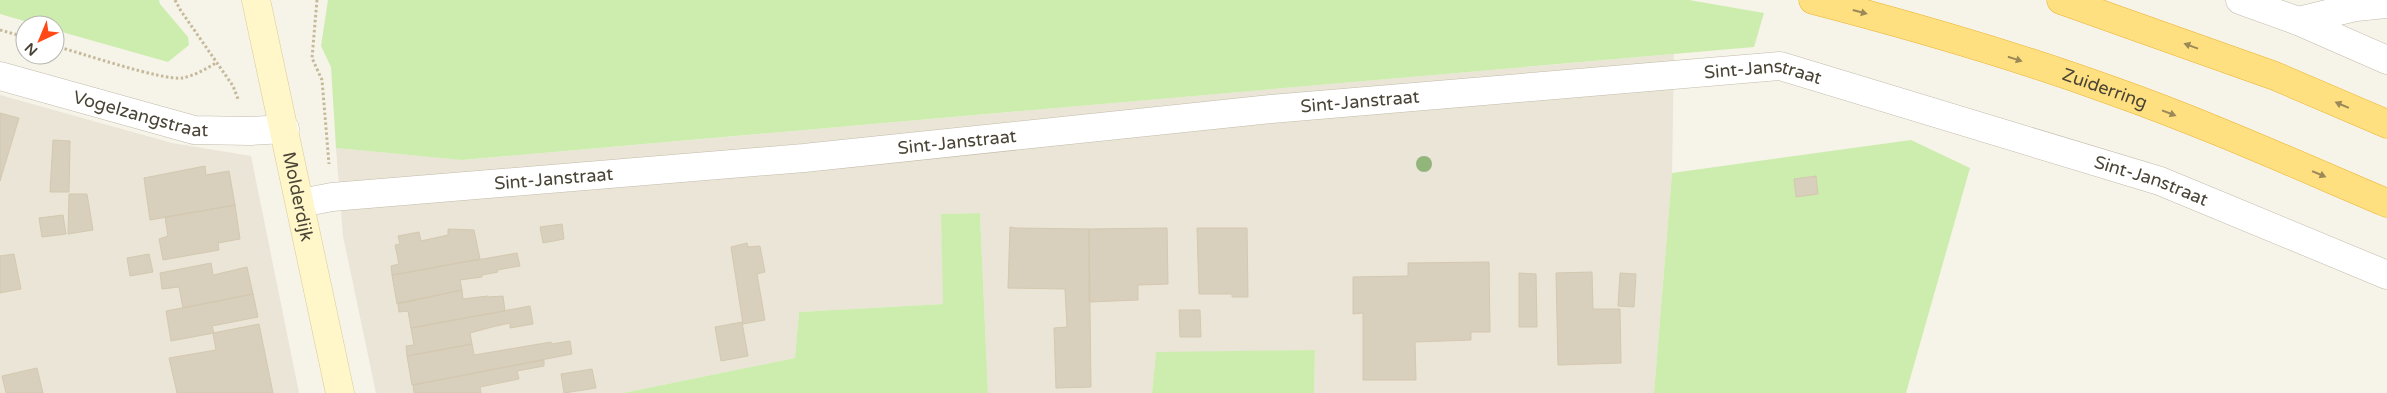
<svg xmlns="http://www.w3.org/2000/svg" width="2387" height="393" viewBox="0 0 2387 393" font-family="'Varela Round',sans-serif">
	<style>
		.residential { fill: #eae5d6 }
		.green { fill: #cdedae }
		.building { fill: #d8cfbd; stroke: #d4c8af }
		.lines { fill: none; stroke-linecap: round; stroke-linejoin: round }
		.minor-casing { stroke: #c2bbaa; stroke-width: 29 }
		.secondary-casing { stroke: #dacb95; stroke-width: 29 }
		.trunk-casing { stroke: #ebb22d; stroke-width: 29 }
		.path { stroke: #c5b99a; stroke-width: 3; stroke-dasharray: 2.5 2.5; stroke-linecap: butt }
		.minor { stroke: #fff; stroke-width: 28 }
		.secondary { stroke: #fff6c9; stroke-width: 28 }
		.trunk { stroke: #ffe081; stroke-width: 28 }
		.tree { fill: #92b57c }
		.oneway { fill: #9b8a58 }
		.labels { text-anchor: middle; dominant-baseline: central; stroke-width: 4; stroke-linejoin: round; paint-order: stroke }
		.street-label { font-size: 18px; fill: #4a4436; stroke: #fff }
	</style>
	<rect width="100%" height="100%" fill="#f6f3e9"/>
	<path class="residential" d="M1674 54 1672 173 1654 393H1314L1315 350 1156 353 1152 393H988L980 213 941 214 944 304 799 312 795 358 623 393H376L343 236 336 148 463 160Z
		M0 95 172 143 251 156 299 393H0Z"/>
	<path class="green" d="M0 0H159L160 4 188 37 189 45 168 62 55 30V25H38L0 14Z
		M328 0H1689L1764 13 1754 47 462 160 336 148 331 67 321 46Z
		M1911 140 1970 168 1906 393H1654L1672 173Z
		M980 213 988 393H623L795 358 799 312 943 304 941 214Z
		M1315 350 1314 393H1152L1156 352Z"/>
	<path class="building" d="M0 113 19 118 0 181Z
		M53 140 70 141 69 192H50Z
		M205 166 206 175 229 171 235 205 150 220 144 178Z
		M1816 176 1818 194 1796 197 1794 179Z
		M69 194H87L93 230 68 234Z
		M235 205 240 239 218 243 219 250 163 260 159 239 168 236 165 217Z
		M63 215 66 234 42 237 39 218Z
		M562 224 564 239 543 243 540 227Z
		M1010 227 1015 228 1089 229 1091 387 1056 388 1054 328 1067 327 1065 289 1008 288Z
		M1167 228 1168 284 1138 285V300L1089 302V229Z
		M1197 228H1247L1248 297H1232V294H1199Z
		M448 229 474 230 480 259 392 275 391 266 399 264 395 245 400 244 398 236 419 232 421 241 448 235Z
		M747 243 748 247 760 246 765 272 757 274 765 320 743 324 731 247Z
		M517 253 520 266 497 270 498 272 482 275V277L460 280 462 290 397 304 392 275Z
		M14 254 21 289 0 293V256Z
		M149 254 153 272 130 276 127 258Z
		M1489 262 1490 332H1471V340L1415 342 1416 380H1363V313L1353 314V277L1408 276V263Z
		M211 263 213 275 247 267 253 294 183 308 179 287 162 289 160 273Z
		M1592 272 1593 309H1620L1621 363 1558 365 1556 273Z
		M1519 273 1536 274 1537 327H1519Z
		M1620 273 1636 274 1634 307 1618 306Z
		M462 290 463 299 488 296V297L503 296 505 311 411 328 408 311 399 312 398 303Z
		M253 294 258 317 212 326 214 333 171 341 166 311Z
		M530 306 533 324 510 328V323L492 327 470 333 472 344 407 356 406 346 414 345 411 328Z
		M1179 310H1200L1201 337H1180Z
		M742 322 748 356 721 361 715 327Z
		M259 324 273 393H177L169 358 216 350 213 333Z
		M570 341 572 354 412 385 407 356 472 344 474 355 551 342 552 344Z
		M544 360V366L517 371 519 379 480 387 481 393H414L413 385Z
		M37 368 43 393H6L2 376Z
		M592 369 596 388 564 393 561 374Z"/>
	<g class="lines">
		<g class="minor-casing">
			<g id="minor">
				<path d="M2240 0 2298 21 2387 60"/>
				<path d="M2298 21 2356 7 2387 4"/>
				<path id="s1" d="M0 76 194 130 250 131 285 129"/>
				<path id="s2" d="M301 203 332 197 804 158 1271 109 1780 66 2160 181 2387 275"/>
			</g>
		</g>
		<g class="secondary-casing">
			<g id="secondary">
				<path id="s3" d="M256 0 340 393"/>
			</g>
		</g>
		<g class="trunk-casing">
			<g id="trunk">
				<path id="s4" d="M1813 0C1913 26 2013 55 2110 90 2204 123 2295 164 2387 203"/>
				<path d="M2061 0 2275 76 2387 124"/>
			</g>
		</g>
		<path class="path" d="M175 0 181 11 233 86 238 99
			M317 0 312 58 322 80 329 164
			M0 30 25 37
			M55 46C78 52 163 81 182 78 193 76 207 69 217 62"/>
		<use href="#minor" class="minor"/>
		<use href="#secondary" class="secondary"/>
		<use href="#trunk" class="trunk"/>
	</g>
	<circle class="tree" cx="1424" cy="164" r="8"/>
	<defs><path id="oneway-solid" d="M-6-.8H1V-3.2L6.5 0L1 3.2V.8H-6Z" transform="scale(1.25)"/></defs>
	<g class="oneway">
		<use href="#oneway-solid" transform="translate(1860 12) rotate(15)"/>
		<use href="#oneway-solid" transform="translate(2191 46) rotate(-160)"/>
		<use href="#oneway-solid" transform="translate(2015 59) rotate(18)"/>
		<use href="#oneway-solid" transform="translate(2342 105) rotate(-157)"/>
		<use href="#oneway-solid" transform="translate(2169 113) rotate(21)"/>
		<use href="#oneway-solid" transform="translate(2319 174) rotate(23)"/>
	</g>
	<g class="labels">
		<g class="street-label">
			<text stroke="none"><textPath href="#s2" startOffset="1469">Sint-Janstraat</textPath></text>
			<text stroke="none"><textPath href="#s4" startOffset="305">Zuiderring</textPath></text>
			<text stroke="none"><textPath href="#s2" startOffset="1064">Sint-Janstraat</textPath></text>
			<text stroke="none"><textPath href="#s1" startOffset="146">Vogelzangstraat</textPath></text>
			<text stroke="none"><textPath href="#s2" startOffset="659">Sint-Janstraat</textPath></text>
			<text stroke="none"><textPath href="#s2" startOffset="254">Sint-Janstraat</textPath></text>
			<text stroke="none"><textPath href="#s2" startOffset="1874">Sint-Janstraat</textPath></text>
			<text stroke="none"><textPath href="#s3" startOffset="201">Molderdijk</textPath></text>
		</g>
	</g>
	<g transform="translate(40 40) rotate(224)"><circle r="24" fill="#ffffff" stroke="#b7b4af"/>
	<path d="M0-4L9 19L0 12L-9 19Z" fill="#ff4916"/>
	<text y="-8" font-size="14" font-weight="bold" text-anchor="middle" fill="#4a4436">N</text>
	</g>
</svg>
